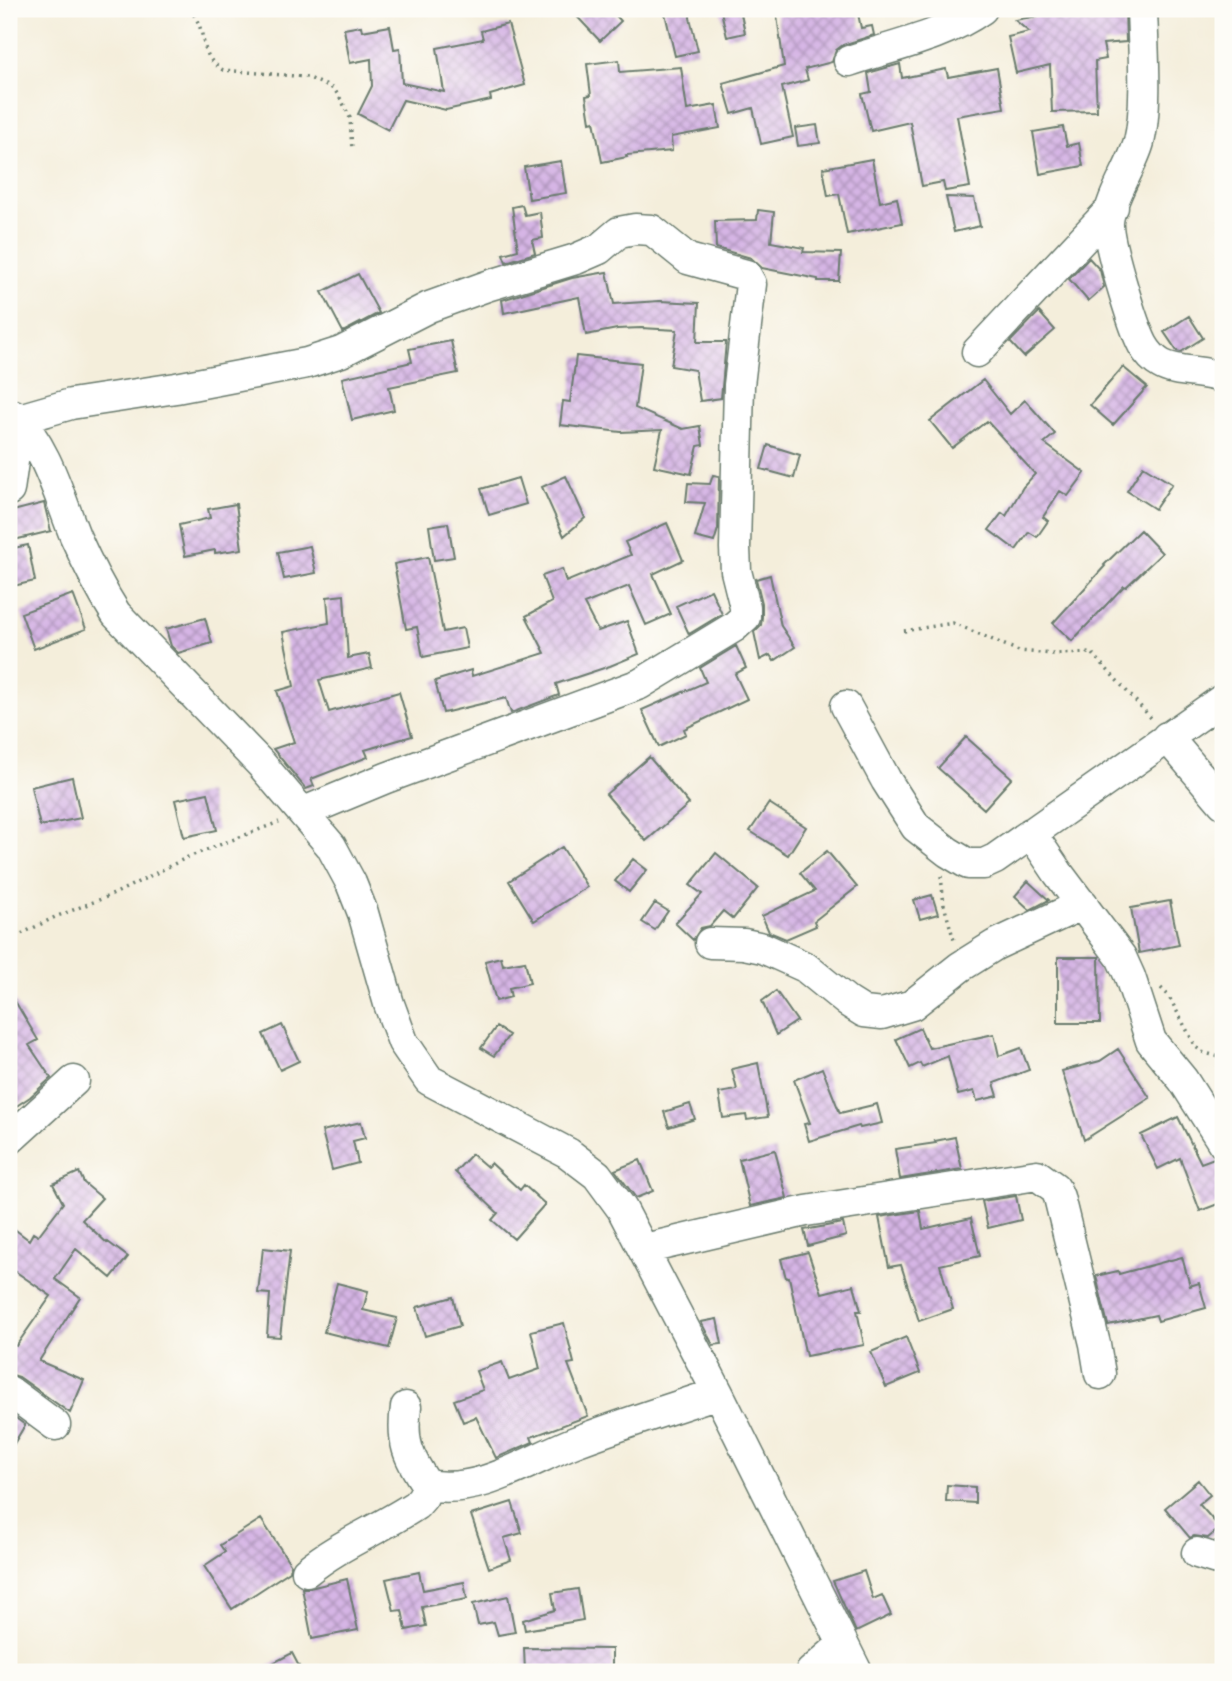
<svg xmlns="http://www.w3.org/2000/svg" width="1232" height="1681" viewBox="0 0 1232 1681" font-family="Mynerve,sans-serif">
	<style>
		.building { fill: url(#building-cross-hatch) }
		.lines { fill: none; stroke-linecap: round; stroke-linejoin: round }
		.minor-casing { stroke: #6a7b6e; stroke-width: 33 }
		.path { stroke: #6a7b6e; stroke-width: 3.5; stroke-dasharray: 2 5; stroke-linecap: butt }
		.minor { stroke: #fff; stroke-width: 30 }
	</style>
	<defs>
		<pattern id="building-cross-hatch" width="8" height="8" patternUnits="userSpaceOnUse" patternTransform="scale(1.75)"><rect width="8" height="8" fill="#d6b5e5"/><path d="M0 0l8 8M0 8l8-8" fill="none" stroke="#ad94ba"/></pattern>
	</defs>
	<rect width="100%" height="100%" fill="#fdfcf7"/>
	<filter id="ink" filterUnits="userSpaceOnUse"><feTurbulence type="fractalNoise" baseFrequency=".0143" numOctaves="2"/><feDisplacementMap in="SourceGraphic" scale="14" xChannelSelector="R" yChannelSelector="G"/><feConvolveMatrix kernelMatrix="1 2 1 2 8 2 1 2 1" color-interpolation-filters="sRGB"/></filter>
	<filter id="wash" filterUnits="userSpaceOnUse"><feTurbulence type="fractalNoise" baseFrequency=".00686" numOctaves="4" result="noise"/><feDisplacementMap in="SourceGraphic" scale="28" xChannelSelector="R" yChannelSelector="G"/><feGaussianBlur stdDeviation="1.57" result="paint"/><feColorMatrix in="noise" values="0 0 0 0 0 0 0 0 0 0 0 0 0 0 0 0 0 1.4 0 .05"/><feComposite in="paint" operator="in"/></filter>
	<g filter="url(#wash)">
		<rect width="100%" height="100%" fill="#f4eedb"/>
		<g id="blocks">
			<path class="building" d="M570 9H610L621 21 600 41Z
				M664 9H690V18L698 51 675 56Z
				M731 9H740L745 33 727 37 721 11Z
				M776 9H857L861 28 872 26 874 35 843 45 836 50 832 62 805 69 808 80 782 87 793 137 761 144 753 108 732 114 723 83 784 66Z
				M1078 9H1125L1126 42 1103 44 1106 59 1095 61 1097 111 1052 112 1050 65 1016 73 1008 37 1029 32 1015 20Z
				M508 24 525 85 490 95 491 100 446 110 403 100 388 130 358 114 372 86 371 59 350 63 344 29 361 26 362 31 390 26 394 49 400 48 402 83 444 92 437 48 483 39 481 31Z
				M619 60 620 72 681 67 687 110 716 105 720 128 671 137 672 151 626 155 627 157 602 162 594 121 590 122 586 96 591 95 587 64Z
				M900 64 902 78 946 69 948 77 997 68 1004 108 957 116 970 187 945 191 943 182 922 186 910 122 871 131 862 94 871 92 868 73Z
				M817 125 820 143 798 146 795 128Z
				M1063 127 1067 146 1079 143 1083 166 1040 174 1033 132Z
				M872 159 880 202 897 198 902 223 847 234 839 194 828 196 823 168Z
				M561 161 566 193 529 199 524 167Z
				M946 197 974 198 980 226 954 232Z
				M522 205 525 215 540 212 543 238 532 240 535 253 506 262 503 254 518 250 512 207Z
				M758 210 774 212 771 242 804 248 803 252 841 253 839 281H818V279L762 268 751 258 716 248 715 221 757 220Z
				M1089 258 1100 270 1104 287 1088 301 1069 279Z
				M607 272 614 304 660 301 699 303 697 342H726L721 398 700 401 695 370 671 366 677 330 641 328 617 329 586 335 579 297 504 313 502 300 572 278Z
				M358 274 379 313 343 332 322 292Z
				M1039 312 1055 330 1024 357 1010 342Z
				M1189 316 1203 338 1181 352 1177 351 1164 332Z
				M451 341 458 373 389 387 394 410 352 420 342 378 412 362 409 349Z
				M576 356 641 363 635 408 683 429 700 426 703 445 698 446 691 474 654 466 662 430 621 432 560 425 563 401 570 402Z
				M1123 367 1147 387 1113 425 1090 405Z
				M983 380 1010 414 1025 400 1055 434 1044 443 1085 473 1068 496 1060 491 1043 517 1048 521 1037 537 1029 532 1016 550 989 530 1002 513 1006 516 1023 487 1035 474 987 421 952 448 930 421Z
				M768 445 800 455 794 478 761 469Z
				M1143 466 1172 484 1155 509 1127 491Z
				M713 475 719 476 718 529 714 542 695 537 705 503 686 502 688 483 710 484Z
				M566 476 585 518 564 536 542 487Z
				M518 478 526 504 489 515 481 489Z
				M44 503 51 531 14 540 9 512Z
				M236 504 242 549 215 553V550L185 556 179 525 210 518 208 509Z
				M448 523 454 557 434 560 429 526Z
				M667 523 683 560 653 574 671 614 646 625 629 586 584 604 598 631 627 621 639 654 610 666 556 684 559 695 511 713 506 698 443 713 435 681 471 670 472 676 545 653 526 616 552 602 542 576 562 569 566 582 631 555 625 542Z
				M1140 530 1162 553 1126 587 1124 586 1072 641 1053 623 1105 566 1104 565Z
				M28 545 35 581 13 586 9 569V549Z
				M310 546 316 573 284 579 278 552Z
				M428 557 443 632 463 628 467 648 423 657 417 627 406 629 394 564Z
				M770 575 781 626 795 647 774 661 770 655 760 660 754 632 761 625 762 617V603L756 579Z
				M711 590 722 614 689 634 676 606Z
				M73 594 86 629 34 649 21 613Z
				M344 595 348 658 369 654 372 668 319 680 329 712 399 692 412 736 365 750 368 757 311 779 314 786 306 789 273 749 294 742 277 691 294 686 283 632 329 623 327 597Z
				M205 618 212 643 178 653 171 646 166 629Z
				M736 646 746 668 735 674 747 699 684 729 686 734 659 747 642 710 706 682 700 668Z
				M966 737 1012 778 984 809 938 768Z
				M649 757 689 804 646 841 606 794Z
				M72 777 81 818 40 826 31 787Z
				M208 793 217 830 184 837 175 800Z
				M769 803 806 827 788 855 750 831Z
				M562 847 587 887 534 921 509 881Z
				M827 851 857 887 814 921 816 926 786 939 769 932 762 916 815 891 800 873Z
				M716 853 758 888 733 919 723 911 710 926 701 928 693 940 675 923 702 894 690 885Z
				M633 859 647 870 629 892 615 881Z
				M1028 881 1041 893 1049 900 1030 910 1015 896Z
				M932 895 938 914 920 919 914 900Z
				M1170 901 1179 945 1139 953 1131 908Z
				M655 903 668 911 655 930 642 922Z
				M501 957 503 965 525 961 530 983 509 988 511 997 496 1001 485 961Z
				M1058 957H1099L1100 1023H1058Z
				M9 991 38 1040 29 1045 51 1078 30 1097 9 1111Z
				M776 991 797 1021 776 1035 762 1001Z
				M282 1025 299 1061 280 1070 263 1034Z
				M496 1027 509 1035 494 1056 481 1048Z
				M920 1028 929 1048 994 1034 999 1056 1021 1048 1029 1070 994 1083 998 1096 977 1101 974 1091 958 1095 948 1056 922 1067 920 1063 910 1068 896 1039Z
				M1118 1049 1150 1098 1084 1140 1062 1071 1100 1061Z
				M758 1063 768 1117 747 1120 746 1115 723 1118 719 1093 737 1090 732 1069Z
				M822 1068 840 1113 877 1104 882 1123 860 1128 859 1126 809 1141 804 1124 810 1123 794 1080Z
				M690 1104 695 1119 669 1127 664 1112Z
				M1178 1117 1201 1163 1214 1158 1217 1159 1223 1177V1202L1200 1211 1180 1158 1158 1169 1141 1135Z
				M361 1122 365 1138 353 1141 358 1163 332 1170 322 1131Z
				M955 1137 962 1169 900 1179 895 1149 936 1143 935 1141Z
				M775 1150 787 1198 750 1206 739 1159Z
				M472 1154 487 1167 491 1163 520 1190 524 1185 545 1204 514 1239 492 1220 498 1213 455 1172Z
				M640 1160 653 1191 636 1198 615 1170Z
				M79 1172 84 1183 102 1198 82 1220 107 1243 108 1242 128 1257 111 1278 76 1249 55 1279 80 1297 39 1361 84 1380 70 1413 19 1377 9 1374V1342L16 1346 51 1296 9 1267V1225L29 1240 33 1233 38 1236 63 1203 53 1184Z
				M1016 1196 1021 1220 988 1228 982 1201Z
				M920 1211 923 1229 971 1218 980 1256 940 1265 953 1309 919 1321 901 1265 889 1267 879 1217Z
				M843 1223 846 1236 808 1246 804 1230Z
				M263 1248 290 1251 280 1337 267 1336 270 1294 258 1293Z
				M808 1252 822 1293 854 1285 861 1311H857L864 1345 806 1356 789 1277 786 1278 781 1259Z
				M1182 1257 1190 1286 1199 1283 1206 1308 1158 1321 1156 1315 1108 1325 1096 1276 1118 1271 1119 1274Z
				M337 1283 368 1291 363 1310 397 1318 389 1348 324 1332Z
				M453 1297 460 1326 425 1336 417 1307Z
				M717 1319 722 1344 713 1345 701 1322Z
				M564 1323 574 1363 568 1364 588 1416 531 1437 533 1442 496 1458 476 1417 463 1422 454 1400 483 1390 476 1371 502 1362 509 1380 540 1369 531 1331Z
				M906 1337 920 1373 886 1387 871 1352Z
				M9 1413 25 1425 9 1452Z
				M1198 1480 1210 1495 1199 1504 1220 1528 1208 1538 1194 1536 1190 1538 1165 1508Z
				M947 1485 975 1487V1503L946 1501Z
				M512 1502 522 1533 504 1538 511 1560 489 1568 471 1515Z
				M261 1519 291 1565 290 1571 232 1609 204 1566 225 1552 220 1545Z
				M864 1571 873 1599 882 1595 891 1615 856 1632 833 1581Z
				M419 1572 423 1590 464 1582 467 1599 422 1607 426 1626 406 1630 402 1610 394 1611 386 1579Z
				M347 1579 358 1630 312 1639 302 1588H310Z
				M578 1589 583 1620 525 1630 523 1620 555 1610 552 1593Z
				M508 1596 515 1632 498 1635 494 1622 478 1625 473 1604Z
				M524 1648 612 1649V1672H525Z
				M292 1653 302 1672H256Z"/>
		</g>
	</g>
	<g filter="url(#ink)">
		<use href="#blocks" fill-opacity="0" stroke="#6a7b6e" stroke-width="2"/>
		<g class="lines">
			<g class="minor-casing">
				<path id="minor" d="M1142 9C1143 47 1148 106 1139 142 1132 167 1110 198 1108 222 1107 241 1133 326 1143 345 1147 352 1154 360 1161 364 1176 373 1205 370 1223 378
					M849 61C893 46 944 36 982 9
					M977 352 1113 207
					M14 415C46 446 59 496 75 536 87 563 100 589 116 614L261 764 331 846 351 883 363 913 389 1004 403 1042 429 1080 568 1153 597 1175 622 1209 718 1393 857 1672
					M9 490 19 419 71 404 176 388 307 363 341 352 429 307 487 286 576 259 599 249 619 232 635 229 652 230 688 259 746 275 751 284 739 385 735 548 736 571 745 607V617L734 627 640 684 386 778 304 812
					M846 706 886 780 916 827 948 852 968 864H984L995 859 1223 699
					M1167 737 1223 803
					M1031 833 1058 873 1121 957 1130 977 1151 1041 1183 1080 1223 1143
					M710 943 744 944 763 948 805 967 848 1002 864 1012 882 1014 912 1005 960 967 995 945 1083 904
					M9 1140 74 1081
					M644 1249 806 1211 1037 1175 1055 1188 1059 1197 1095 1344 1100 1374
					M9 1391 55 1425
					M406 1407C401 1442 408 1457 427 1485 480 1495 527 1461 575 1442 622 1424 670 1409 718 1393
					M1197 1553 1223 1561
					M307 1571C340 1544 380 1529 416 1505L423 1497 427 1485
					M811 1672 842 1645"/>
			</g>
			<path class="path" d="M189 9C210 31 196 55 223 70L307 77 334 89 342 101 350 118 352 150
				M904 631 953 623 1019 651 1052 654 1092 653 1152 719
				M941 876 944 905 955 944
				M9 940 55 917 114 894 188 857 279 822
				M1161 988 1168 995 1196 1047 1202 1052 1223 1058"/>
			<use href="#minor" class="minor"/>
		</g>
	</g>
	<rect width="1232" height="1681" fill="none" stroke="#fdfcf7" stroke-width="35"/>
</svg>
